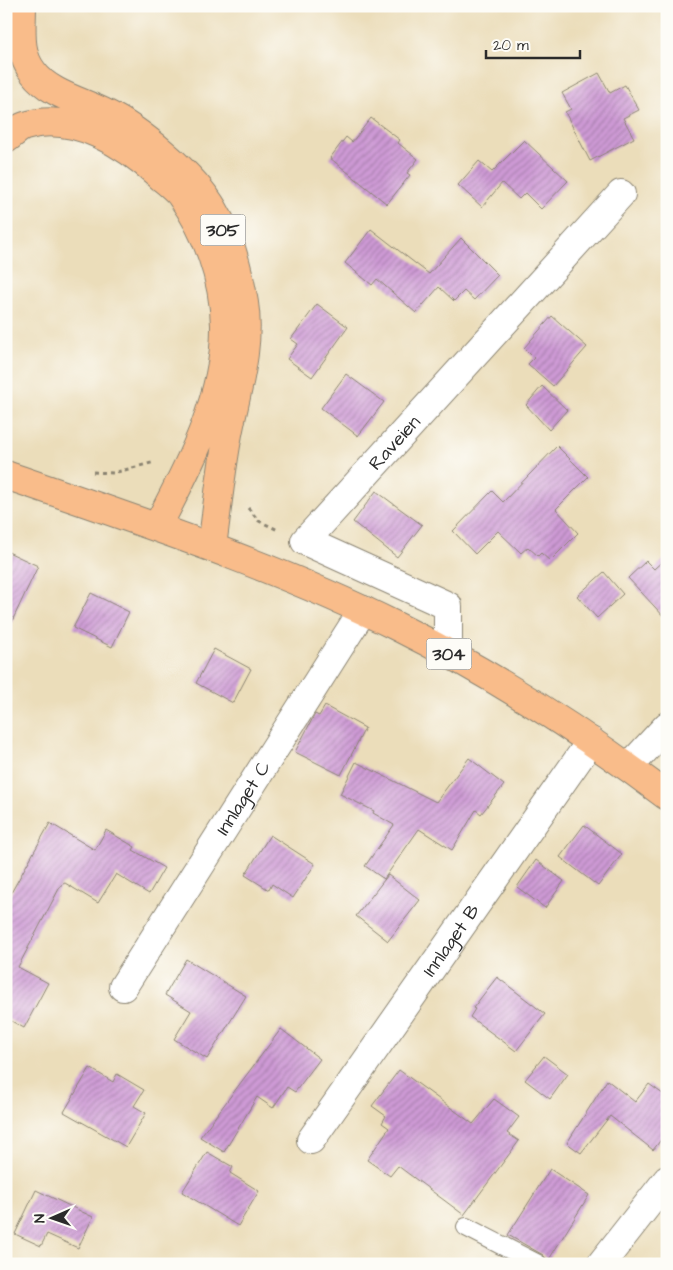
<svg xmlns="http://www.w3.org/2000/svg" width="673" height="1270" viewBox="0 0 673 1270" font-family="'Architects Daughter',sans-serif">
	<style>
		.building { fill: url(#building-hatch) }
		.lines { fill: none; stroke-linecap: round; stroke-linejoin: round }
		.lane-casing { stroke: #8b8472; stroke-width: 20 }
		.street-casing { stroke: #8b8472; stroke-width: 30 }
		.primary-casing { stroke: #8b8472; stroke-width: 30 }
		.path { stroke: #8b8472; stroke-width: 3; stroke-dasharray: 4 4; stroke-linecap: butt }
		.lane { stroke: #fff; stroke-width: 18 }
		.street { stroke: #fff; stroke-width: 28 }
		.primary { stroke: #f9bc8a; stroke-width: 28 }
		.labels { text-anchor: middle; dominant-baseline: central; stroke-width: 5; stroke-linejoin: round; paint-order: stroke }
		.shield { fill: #fdfcf7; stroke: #6a6a68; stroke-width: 1 }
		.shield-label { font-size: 18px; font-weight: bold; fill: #2b2b2b }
		.street-label { font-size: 19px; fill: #2b2b2b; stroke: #fdfcf7 }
	</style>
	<defs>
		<pattern id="building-hatch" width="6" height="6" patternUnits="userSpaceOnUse" patternTransform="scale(1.25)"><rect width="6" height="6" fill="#ce9ad5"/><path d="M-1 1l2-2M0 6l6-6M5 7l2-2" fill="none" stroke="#a77ead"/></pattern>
	</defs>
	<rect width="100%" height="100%" fill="#fdfcf7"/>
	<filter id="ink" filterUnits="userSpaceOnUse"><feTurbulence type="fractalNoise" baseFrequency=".02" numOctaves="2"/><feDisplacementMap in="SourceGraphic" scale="10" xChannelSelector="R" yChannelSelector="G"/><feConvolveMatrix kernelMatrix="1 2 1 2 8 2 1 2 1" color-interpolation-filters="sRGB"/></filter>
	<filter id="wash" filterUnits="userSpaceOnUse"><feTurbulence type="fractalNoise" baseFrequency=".0096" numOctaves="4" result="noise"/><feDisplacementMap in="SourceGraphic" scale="20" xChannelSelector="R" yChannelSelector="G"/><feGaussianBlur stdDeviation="1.12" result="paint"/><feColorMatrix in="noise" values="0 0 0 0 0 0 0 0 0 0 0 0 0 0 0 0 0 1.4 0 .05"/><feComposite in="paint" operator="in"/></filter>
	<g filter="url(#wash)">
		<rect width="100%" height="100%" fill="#ebddba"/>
		<g id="blocks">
			<path class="building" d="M599 73 610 93 625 85 639 110 623 118 634 138 590 161 565 112 571 109 562 93Z
				M371 118 400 140 398 143 418 159 407 173 410 175 387 204 330 158 346 137 352 142Z
				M524 140 568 181 541 209 525 193 519 199 502 183 482 207 458 185 479 161 492 172Z
				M371 229 429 274 461 238 498 275 474 300 464 291 454 301 439 287 416 313 377 279 372 285 345 263Z
				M317 304 348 327 312 377 287 359 298 344 291 339Z
				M552 316 587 347 553 386 528 364 534 358 524 348Z
				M346 374 384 402 358 436 321 408Z
				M542 386 567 410 549 430 526 405Z
				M557 446 588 477 556 509 578 533 550 561 541 553 538 556 528 547 521 553 498 531 475 554 453 531 492 491 503 502Z
				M376 491 422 525 397 557 353 522Z
				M6 551 38 566 6 634Z
				M667 557V620L628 578 646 561 654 569Z
				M604 572 623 594 597 618 577 596Z
				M91 593 129 612 112 647 73 628Z
				M214 649 251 669 233 703 196 683Z
				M325 706 365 728 341 775 295 752 315 714 319 716Z
				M469 758 504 785 481 814 476 810 452 850 419 829 384 879 365 866 394 825 373 813 374 811 340 794 356 762 436 802Z
				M50 823 95 850 106 830 135 847 133 850 164 868 149 894 116 874 98 903 65 883 61 885 18 967 48 983 24 1028 6 1018V902Z
				M584 825 622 854 598 886 560 857Z
				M270 835 315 864 293 898 272 884 269 890 245 875Z
				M536 860 564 881 545 908 517 887Z
				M388 875 420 900 388 941 356 916Z
				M186 959 246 996 207 1059 174 1039 191 1011 165 995Z
				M497 977 545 1014 516 1051 470 1017 475 1009 473 1008Z
				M281 1029 320 1059 295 1092 287 1087 273 1108 257 1097 224 1152 200 1137Z
				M544 1056 568 1074 550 1099 525 1080Z
				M90 1068 113 1082 117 1074 144 1090 134 1106 146 1113 126 1147 64 1112Z
				M399 1070 473 1124 494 1099 519 1117 507 1133 519 1141 464 1215 398 1166 390 1176 367 1160 389 1128 382 1123 386 1116 372 1106Z
				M607 1080 635 1102 649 1084 667 1097V1132L653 1150 610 1116 581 1153 567 1143Z
				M207 1152 233 1167 230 1173 259 1191 238 1226 182 1192Z
				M550 1169 589 1195 548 1261 543 1255 508 1235Z
				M36 1190 93 1217 78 1248 47 1234 41 1246 15 1234Z"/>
		</g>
	</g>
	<g filter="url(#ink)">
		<use href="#blocks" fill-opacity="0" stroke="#8b8472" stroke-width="1"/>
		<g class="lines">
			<g class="lane-casing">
				<path id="lane" d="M466 1227 538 1264"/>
			</g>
			<g class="street-casing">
				<g id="street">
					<path id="s1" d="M448 654V606L305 541 621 194"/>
					<path d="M629 767 667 726"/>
					<path id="s2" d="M123 987 363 610"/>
					<path id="s3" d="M311 1140 591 741"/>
					<path d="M601 1264 667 1180"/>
				</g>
			</g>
			<g class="primary-casing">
				<path id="primary" d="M22 6C22 29 18 53 33 72 49 94 81 101 105 113 140 130 194 175 214 210 230 236 239 273 244 303 251 346 236 392 228 434 221 471 217 509 212 547
					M6 139C12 135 18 128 25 126 74 111 126 145 160 176 167 182 175 188 180 194 207 231 224 279 225 325 226 397 189 466 157 527
					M6 475C138 521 271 564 396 626 491 673 582 732 667 796"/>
			</g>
			<path class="path" d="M93 472 113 473 155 462
				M248 508 259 521 278 530"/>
			<use href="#lane" class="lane"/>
			<use href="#street" class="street"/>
			<use href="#primary" class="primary"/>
		</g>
	</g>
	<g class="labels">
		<g class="shield">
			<rect x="200.5" y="214.5" width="45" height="31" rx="4"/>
			<rect x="426.5" y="638.5" width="45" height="31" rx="4"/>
		</g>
		<g class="shield-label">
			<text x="223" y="230">305</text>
			<text x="449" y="654">304</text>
		</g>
		<g class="street-label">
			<text stroke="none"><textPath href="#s1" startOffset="338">Raveien</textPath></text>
			<text stroke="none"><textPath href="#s2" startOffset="224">Innlaget C</textPath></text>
			<text stroke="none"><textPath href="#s3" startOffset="244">Innlaget B</textPath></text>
		</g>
	</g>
	<rect width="673" height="1270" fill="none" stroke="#fdfcf7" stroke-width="25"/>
	<g transform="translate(52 1218) rotate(268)" stroke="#fdfcf7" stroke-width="4" paint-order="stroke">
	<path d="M0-4L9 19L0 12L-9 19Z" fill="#2b2b2b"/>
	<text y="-8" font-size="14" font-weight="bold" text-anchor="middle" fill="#2b2b2b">N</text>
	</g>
	<path d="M486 50v8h94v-8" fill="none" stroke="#2b2b2b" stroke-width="2.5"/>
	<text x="493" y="50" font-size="15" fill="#2b2b2b" stroke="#fdfcf7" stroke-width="4" paint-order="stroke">20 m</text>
</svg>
